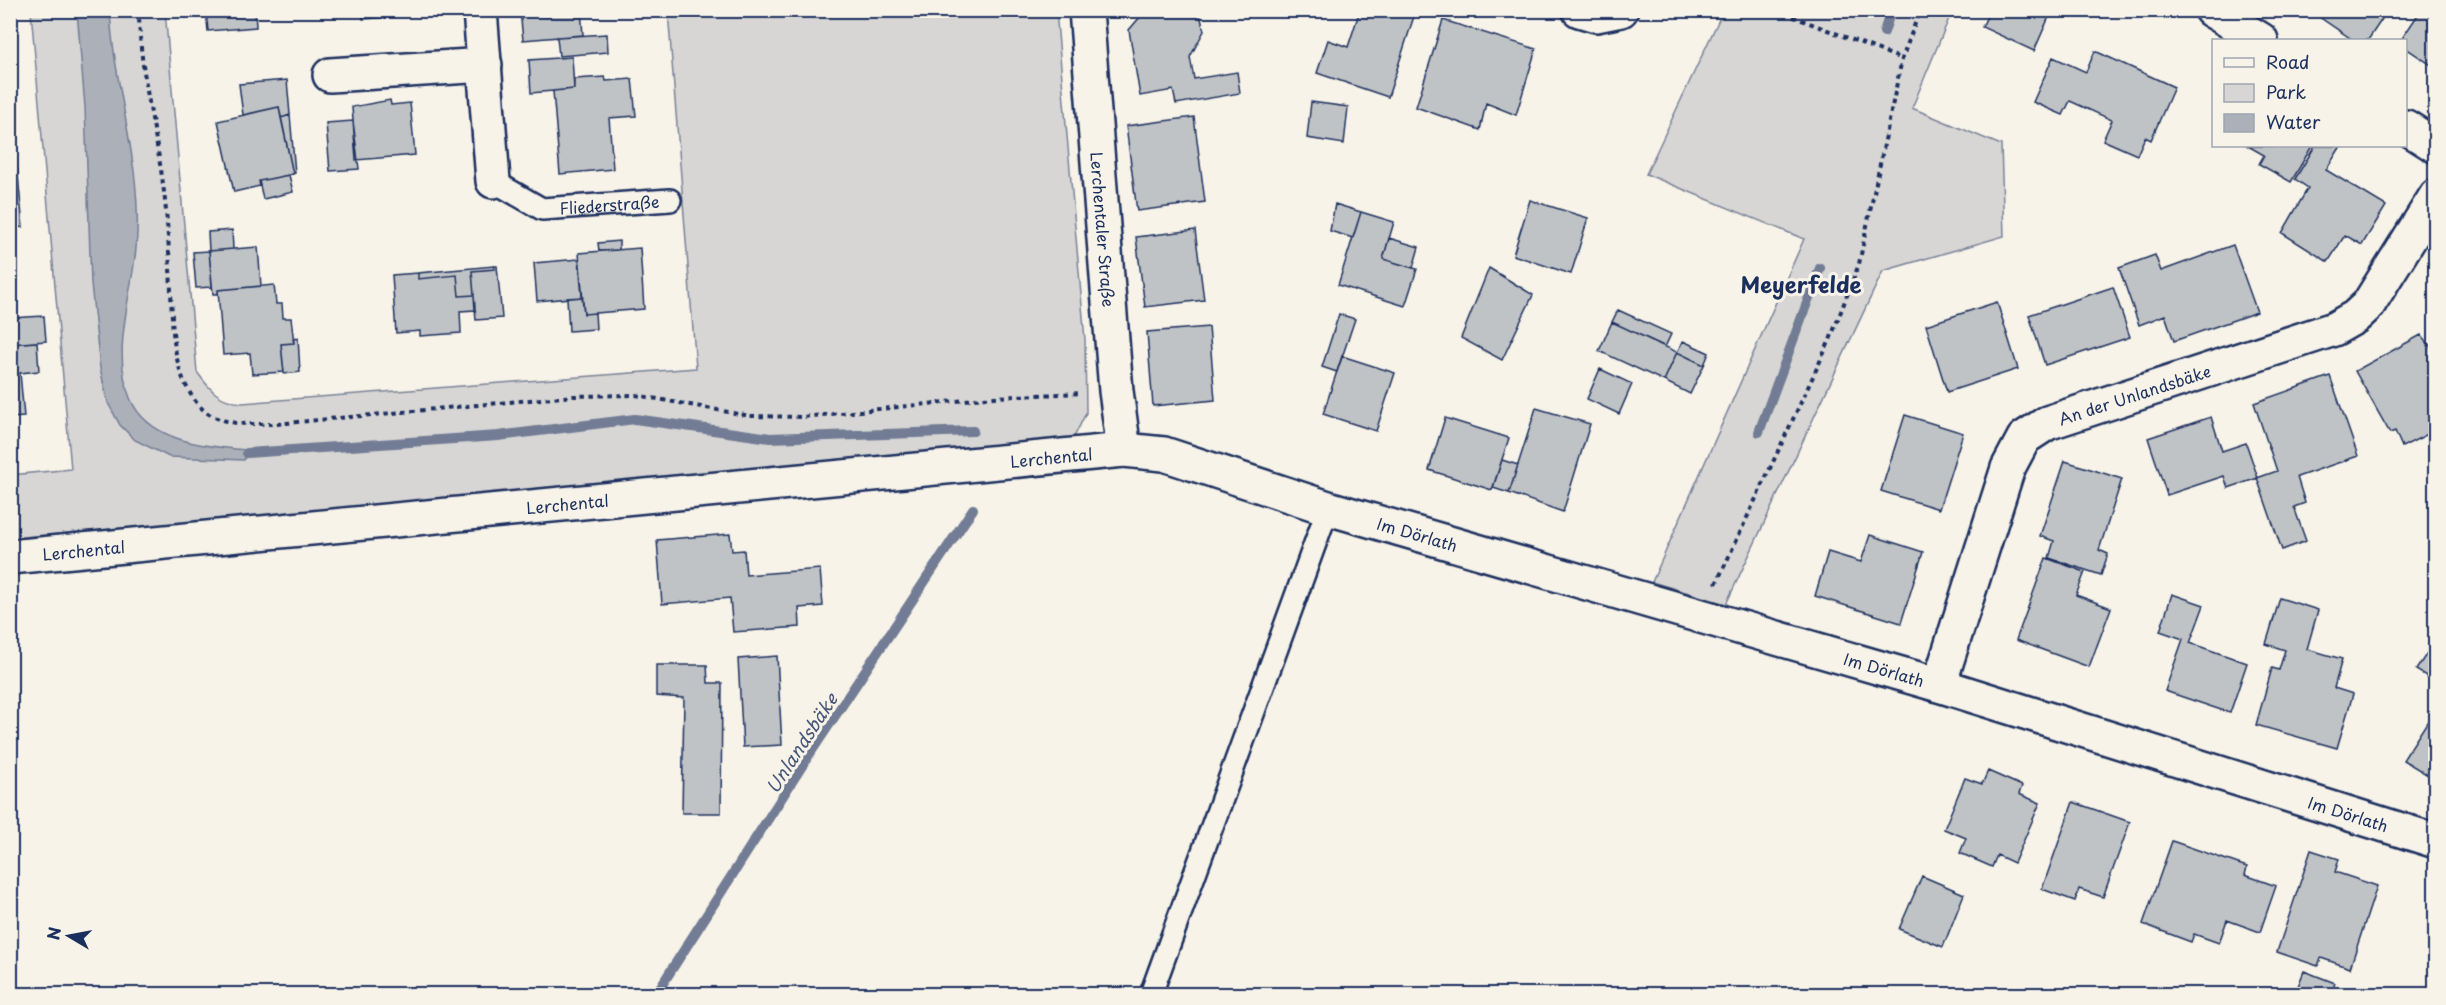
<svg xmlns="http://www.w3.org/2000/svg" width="2446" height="1005" viewBox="0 0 2446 1005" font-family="'Playpen Sans',sans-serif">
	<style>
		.green { fill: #d7d6d4; stroke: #798299; stroke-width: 1.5 }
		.water { fill: #acb0b9; stroke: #727c95; stroke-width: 1.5 }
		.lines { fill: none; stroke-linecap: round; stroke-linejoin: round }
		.stream { stroke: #727c95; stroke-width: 10 }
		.building { fill: #c0c3c5; stroke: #1b2f5e; stroke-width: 1.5 }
		.service-casing { stroke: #1b2f5e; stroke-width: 26 }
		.minor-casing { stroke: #1b2f5e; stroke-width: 38 }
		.path { stroke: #1b2f5e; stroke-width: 4; stroke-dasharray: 4.5 4.5; stroke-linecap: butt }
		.service { stroke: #f7f3e8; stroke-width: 21 }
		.minor { stroke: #f7f3e8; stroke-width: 33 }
		.labels { text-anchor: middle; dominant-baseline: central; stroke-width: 6; stroke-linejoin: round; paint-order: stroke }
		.street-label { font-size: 16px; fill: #1b2f5e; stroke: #f7f3e8 }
		.water-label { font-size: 18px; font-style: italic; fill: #465679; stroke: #f7f3e8 }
		.district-label { font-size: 22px; font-weight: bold; fill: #1b2f5e; stroke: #f7f3e8 }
	</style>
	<rect width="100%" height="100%" fill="#f7f3e8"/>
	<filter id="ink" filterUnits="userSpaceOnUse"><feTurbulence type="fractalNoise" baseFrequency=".0167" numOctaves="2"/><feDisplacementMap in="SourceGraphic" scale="12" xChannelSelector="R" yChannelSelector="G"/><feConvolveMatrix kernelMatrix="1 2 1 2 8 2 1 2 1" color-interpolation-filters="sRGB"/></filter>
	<g filter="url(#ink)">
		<path class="green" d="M31 11H165L197 372C210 390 219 401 242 403L696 368 668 11H1056L1085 340 1086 413 1069 447 11 538V475L71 469Z
			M1723 11H1952L1912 108 2001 145 2004 236 1883 271 1726 604 1652 582 1804 239 1646 174Z"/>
		<path class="water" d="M77 11H110C114 95 148 178 134 264 128 307 113 356 130 398 148 442 205 446 245 450L247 453 244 460 169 457 135 440 120 425 108 403 100 368 91 284 85 107Z"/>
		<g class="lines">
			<path class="stream" d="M1884 32 1891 10
				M1759 432 1820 268
				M247 453 498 436 635 419 770 438 973 431
				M656 994 809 755 973 509"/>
		</g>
		<path class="building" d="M206 10H255L256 27 208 31Z
			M362 10H377L378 18 363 19Z
			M377 10H427V13L378 18Z
			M520 10H581L583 35 523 40Z
			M1146 10H1199L1204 31 1190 57 1194 79 1237 72 1240 93 1176 104 1173 90 1140 96 1129 30Z
			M1360 10H1416L1388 97 1317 73 1328 40 1348 47Z
			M1990 10H2052L2034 51 1982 27Z
			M2309 10H2388L2368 40H2353Z
			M2421 10H2436V68L2406 48V40H2401Z
			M1443 20 1536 49 1516 115 1486 103 1480 130 1416 107Z
			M607 34 608 52 559 56 557 37Z
			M2095 51 2174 87 2151 140 2145 137 2137 155 2103 140 2112 120 2070 101 2063 115 2033 102 2053 57 2086 72Z
			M572 57 574 89 531 93 529 60Z
			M605 77 606 81 632 79 636 116 609 118 613 169 560 174 553 91 574 89V79Z
			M287 80 290 115 281 118 279 107 243 115 239 84Z
			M390 100 391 105 410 103 415 155 356 160 352 107Z
			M1311 102 1348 107 1344 144 1307 138Z
			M279 107 293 174 259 181 260 186 234 192 218 121Z
			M290 115 295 173 293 174 281 118Z
			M1194 117 1205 202 1137 211 1126 126Z
			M353 121 359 169 330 171 326 123Z
			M2248 146H2312L2291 182 2259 164 2264 155Z
			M2315 146H2341L2326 170 2386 206 2362 245 2345 235 2328 262 2282 233 2308 188 2295 179Z
			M10 155H16L23 227 10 228Z
			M289 175 293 192 263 199 259 181Z
			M1530 200 1588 218 1571 274 1513 255Z
			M1335 204 1361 212 1353 238 1330 231Z
			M1361 212 1394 222 1383 259 1417 269 1405 306 1338 285Z
			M232 230 233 249 209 251 208 232Z
			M1195 230 1204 300 1145 307 1136 237Z
			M1389 238 1419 247 1413 268 1383 259Z
			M619 241V250L599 251 598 243Z
			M2233 245 2257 312 2174 341 2165 315 2139 325 2119 268 2155 255 2161 271Z
			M258 247 261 286 218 290V294H213L209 251Z
			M640 248 644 309 584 314 579 253Z
			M209 251 212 287 196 288 193 252Z
			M579 259 582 297 537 301 534 263Z
			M494 266 495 269 472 271 474 295 459 296 457 275 418 279V273Z
			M494 266H497L502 318 476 320 472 271 495 269Z
			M1489 268 1533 295 1502 360 1461 338Z
			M418 273V279L457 275 459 296 474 295 475 310 460 311 461 333 420 336V331L396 333 392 275Z
			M274 285 276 304H282L283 318H291L294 343 281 344 284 372 252 374 250 353 223 355 218 290Z
			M2113 287 2130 337 2045 365 2029 315Z
			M582 297 584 314 595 313 596 329 569 331 567 298Z
			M1997 302 2018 369 1947 392 1926 325Z
			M1618 310 1671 334 1665 347 1612 322Z
			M1339 314 1355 319 1337 372 1322 367Z
			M44 316 46 341 10 344V318Z
			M1612 322 1677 352 1664 381 1599 351Z
			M1209 327 1215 400 1153 406 1147 332Z
			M2421 335 2436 353V430L2402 447 2395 431 2390 433 2355 371Z
			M298 338 300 372 284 374 281 344 294 343 293 339Z
			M1683 341 1709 353 1704 365 1677 352Z
			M37 342 39 371 20 373 24 417 10 418V344Z
			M1677 352 1704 365 1690 394 1664 381Z
			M1342 356 1395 373 1376 431 1323 414Z
			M1600 369 1632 384 1619 414 1587 399Z
			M2330 376 2358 456 2297 477 2305 503 2294 507 2306 541 2282 550 2257 478 2277 471 2254 403Z
			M1536 408 1590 424 1563 512 1509 493Z
			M1905 415 1963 433 1939 509 1881 491Z
			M2211 417 2222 451 2246 443 2258 478 2228 488 2224 476 2167 495 2148 438Z
			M1445 418 1509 438 1492 490 1429 470Z
			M1502 460 1518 465 1509 493 1493 488Z
			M2065 461 2122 479 2099 550 2108 554 2101 575 2049 558 2054 541 2040 536Z
			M730 534 732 551 744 550 746 575 820 569 823 606 799 608 800 627 733 632 730 598 662 604 657 540Z
			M1870 535 1923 552 1901 623 1815 596 1828 552 1861 562Z
			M2046 558 2085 572 2076 595 2111 608 2089 667 2016 640Z
			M2172 594 2204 605 2190 643 2247 663 2230 713 2165 691 2183 639 2160 631Z
			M2280 598 2318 610 2307 649 2342 659 2334 688 2353 694 2337 748 2256 725 2272 668 2279 670 2285 650 2266 644Z
			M2436 639V682L2416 670Z
			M777 656 782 745 743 747 738 659Z
			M656 665H707L708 683H722L721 813H682L684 698 656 696Z
			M2436 708V780L2403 760Z
			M1988 771 2022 786 2019 794 2040 803 2014 863 1997 855 1992 867 1960 853 1966 838 1944 829 1965 778 1982 784Z
			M2073 802 2130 822 2103 897 2079 889 2075 901 2042 889Z
			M2172 841 2247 867 2245 875 2276 886 2260 932 2227 920 2219 943 2194 934 2191 942 2143 924Z
			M2311 850 2339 859 2335 872 2377 886 2350 968 2321 958 2318 966 2277 952Z
			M1922 876 1964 894 1943 947 1899 929Z
			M2304 971 2335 983 2331 994H2295Z"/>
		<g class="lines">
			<g class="service-casing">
				<g id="service">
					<path id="s1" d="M493 181 542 209 670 200"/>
					<path d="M1151 994 1328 508"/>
				</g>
			</g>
			<g class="minor-casing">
				<g id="minor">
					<path d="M480 10 493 181"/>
					<path id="s2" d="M1086 10 1116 391 1124 450"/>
					<path d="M1579 10 1596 15 1621 10"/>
					<path d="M2211 10 2261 40"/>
					<path d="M330 75 485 65"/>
					<path d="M2406 127 2436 146"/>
					<path id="s3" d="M10 557 1124 450 1164 454 1328 508 1939 685 2436 841"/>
					<path id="s4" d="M1939 685 2008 468 2024 438 2047 423 2334 329 2355 317 2368 305 2436 196"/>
				</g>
			</g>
			<path class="path" d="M139 10C139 63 152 113 160 164 166 199 168 234 170 269 173 313 168 365 196 402 215 427 248 424 276 424L573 396 636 395 750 416 803 417 994 397 1082 393
				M1776 10 1902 59
				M1716 584 1830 340 1859 264 1902 59 1920 10"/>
			<use href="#service" class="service"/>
			<use href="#minor" class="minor"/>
		</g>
	</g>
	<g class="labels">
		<g class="street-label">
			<text stroke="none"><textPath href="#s1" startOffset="124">Fliederstraße</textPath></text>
			<text stroke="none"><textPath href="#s2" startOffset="220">Lerchentaler Straße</textPath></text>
			<text stroke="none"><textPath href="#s4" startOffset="381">An der Unlandsbäke</textPath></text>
			<text stroke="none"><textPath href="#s3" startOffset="1046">Lerchental</textPath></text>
			<text stroke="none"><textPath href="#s3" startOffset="560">Lerchental</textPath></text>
			<text stroke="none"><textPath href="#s3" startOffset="1425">Im Dörlath</textPath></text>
			<text stroke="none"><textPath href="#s3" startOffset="74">Lerchental</textPath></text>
			<text stroke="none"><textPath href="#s3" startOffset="1911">Im Dörlath</textPath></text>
			<text stroke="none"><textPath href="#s3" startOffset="2397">Im Dörlath</textPath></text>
		</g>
		<g class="water-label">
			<text transform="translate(801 743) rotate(-57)">Unlandsbäke</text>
		</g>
		<g class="district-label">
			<text x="1801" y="283">Meyerfelde</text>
		</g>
	</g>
	<rect width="2446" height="1005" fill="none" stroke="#f7f3e8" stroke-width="36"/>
	<rect x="18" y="18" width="2410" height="969" fill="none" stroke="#1b2f5e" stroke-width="2" filter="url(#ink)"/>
	<rect x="2212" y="39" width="195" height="108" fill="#f7f3e8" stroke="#9fa5b1" stroke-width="1.5"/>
	<rect x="2224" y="58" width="30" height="9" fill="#f7f3e8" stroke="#9fa5b1" stroke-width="1.5"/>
	<text x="2266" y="69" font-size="18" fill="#1b2f5e">Road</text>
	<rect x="2224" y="84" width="30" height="18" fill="#d7d6d4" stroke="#9fa5b1" stroke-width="1.5"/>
	<text x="2266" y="99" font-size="18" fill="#1b2f5e">Park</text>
	<rect x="2224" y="114" width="30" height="18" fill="#acb0b9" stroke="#9fa5b1" stroke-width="1.5"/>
	<text x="2266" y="129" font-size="18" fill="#1b2f5e">Water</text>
	<g transform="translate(69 936) rotate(280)" stroke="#f7f3e8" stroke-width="4.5" paint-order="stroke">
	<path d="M0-4.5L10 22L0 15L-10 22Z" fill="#1b2f5e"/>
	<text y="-9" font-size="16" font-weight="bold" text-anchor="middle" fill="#1b2f5e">N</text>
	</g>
</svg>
